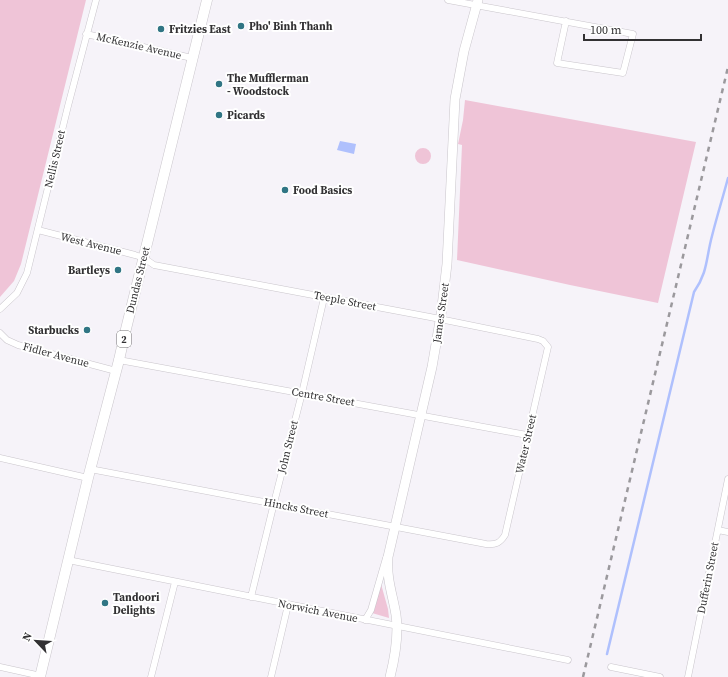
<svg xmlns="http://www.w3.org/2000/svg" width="728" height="677" viewBox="0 0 728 677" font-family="'Source Serif 4',serif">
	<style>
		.green { fill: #efc4d7 }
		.water { fill: #afc0fd }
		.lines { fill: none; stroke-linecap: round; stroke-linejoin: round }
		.stream { stroke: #afc0fd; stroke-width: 2.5 }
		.street-casing { stroke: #c9c5cb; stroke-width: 7 }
		.secondary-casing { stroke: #c9c5cb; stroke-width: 10 }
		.primary-casing { stroke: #c9c5cb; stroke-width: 11 }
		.street { stroke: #fff; stroke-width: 6 }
		.secondary { stroke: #fff; stroke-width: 9 }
		.primary { stroke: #fff; stroke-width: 10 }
		.rail { stroke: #9b999d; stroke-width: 2.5; stroke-dasharray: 5 5; stroke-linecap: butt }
		.poi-dot { fill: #307584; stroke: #fff; stroke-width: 1.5 }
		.labels { text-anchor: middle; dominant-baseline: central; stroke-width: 4; stroke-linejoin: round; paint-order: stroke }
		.shield { fill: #fff; stroke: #706f70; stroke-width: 1 }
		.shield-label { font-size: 10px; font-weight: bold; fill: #323133 }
		.poi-label { font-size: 11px; font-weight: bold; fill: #323133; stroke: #fff; text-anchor: start }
		.street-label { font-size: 11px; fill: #323133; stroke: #fff }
	</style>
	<rect width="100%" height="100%" fill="#f6f3f9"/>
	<path class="green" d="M0 0H86L21 264 14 281 0 297Z
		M465 100 696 142 658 303 570 285 457 260 462 145 458 144 463 120Z
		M415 156a8 8 0 1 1 16 0a8 8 0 1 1-16 0Z
		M381 584 388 609 389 618 372 613Z"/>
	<path class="water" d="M340 141 356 144 354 154 337 150Z"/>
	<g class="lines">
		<path class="stream" d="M607 654 694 292C708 272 706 258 712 236 717 216 723 197 728 178"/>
		<g class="street-casing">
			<path id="street" d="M448 0 633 34 623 73 557 63 566 21
				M86 34 192 58
				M38 230 135 255 144 258 154 265 430 317 538 339 543 341 548 347 505 535C500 543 496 545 486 544L90 469
				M0 309 17 293 27 273 68 106 96 0
				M0 333 7 340 18 345 116 371
				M119 360 527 435
				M0 458 88 478
				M718 530 728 532
				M68 560 568 660
				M251 597 274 503 302 393 324 298
				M365 620 371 610 386 558
				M0 667 41 676
				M611 667 660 677
				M151 677 175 582
				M271 677 288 605
				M688 677 728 479"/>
		</g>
		<g class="secondary-casing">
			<path id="secondary" d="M390 677C395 657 399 636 396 615 393 596 386 578 388 557L432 367 441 315 447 264 455 99 464 51 478 0"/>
		</g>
		<g class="primary-casing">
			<path id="primary" d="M40 677 88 478 119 360 126 329 207 0"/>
		</g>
		<use href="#street" class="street"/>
		<use href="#secondary" class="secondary"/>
		<use href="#primary" class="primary"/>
		<path class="rail" d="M583 677 728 67"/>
	</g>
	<g class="poi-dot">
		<circle cx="241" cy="26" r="4"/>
		<circle cx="161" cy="29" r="4"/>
		<circle cx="219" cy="84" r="4"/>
		<circle cx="219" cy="115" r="4"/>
		<circle cx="285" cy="190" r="4"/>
		<circle cx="118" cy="270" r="4"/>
		<circle cx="87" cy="330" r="4"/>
		<circle cx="105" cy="603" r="4"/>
	</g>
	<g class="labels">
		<rect class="shield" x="117" y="331" width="14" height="16" rx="3"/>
		<g class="shield-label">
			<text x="124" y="339">2</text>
		</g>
		<g class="poi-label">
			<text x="249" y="26">Pho' Binh Thanh</text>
			<text x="169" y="29">Fritzies East</text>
			<text x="227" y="78">The Mufflerman<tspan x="227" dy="13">- Woodstock</tspan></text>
			<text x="227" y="115">Picards</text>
			<text x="293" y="190">Food Basics</text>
			<text x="110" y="270" text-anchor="end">Bartleys</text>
			<text x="79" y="330" text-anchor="end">Starbucks</text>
			<text x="113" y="597">Tandoori<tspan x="113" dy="13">Delights</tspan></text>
		</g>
		<g class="street-label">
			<text transform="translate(139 46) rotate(13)">McKenzie Avenue</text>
			<text transform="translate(55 159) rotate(-77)">Nellis Street</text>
			<text transform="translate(91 244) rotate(14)">West Avenue</text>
			<text transform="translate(138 280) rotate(-76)">Dundas Street</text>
			<text transform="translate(345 301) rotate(11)">Teeple Street</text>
			<text transform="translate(441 313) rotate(-82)">James Street</text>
			<text transform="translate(56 355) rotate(15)">Fidler Avenue</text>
			<text transform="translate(323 397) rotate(10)">Centre Street</text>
			<text transform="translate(526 444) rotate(-77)">Water Street</text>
			<text transform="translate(288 447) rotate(-76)">John Street</text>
			<text transform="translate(296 508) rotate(11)">Hincks Street</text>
			<text transform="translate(708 578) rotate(-79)">Dufferin Street</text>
			<text transform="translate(318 611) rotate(11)">Norwich Avenue</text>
		</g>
	</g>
	<g transform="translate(36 641) rotate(295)" stroke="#ffffff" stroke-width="3" paint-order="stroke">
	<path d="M0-3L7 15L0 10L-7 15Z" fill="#323133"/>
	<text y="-6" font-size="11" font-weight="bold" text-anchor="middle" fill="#323133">N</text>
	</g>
	<path d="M584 34v6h117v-6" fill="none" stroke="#323133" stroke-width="2"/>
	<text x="590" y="34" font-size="12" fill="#323133" stroke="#ffffff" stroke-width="3" paint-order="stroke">100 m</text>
</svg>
